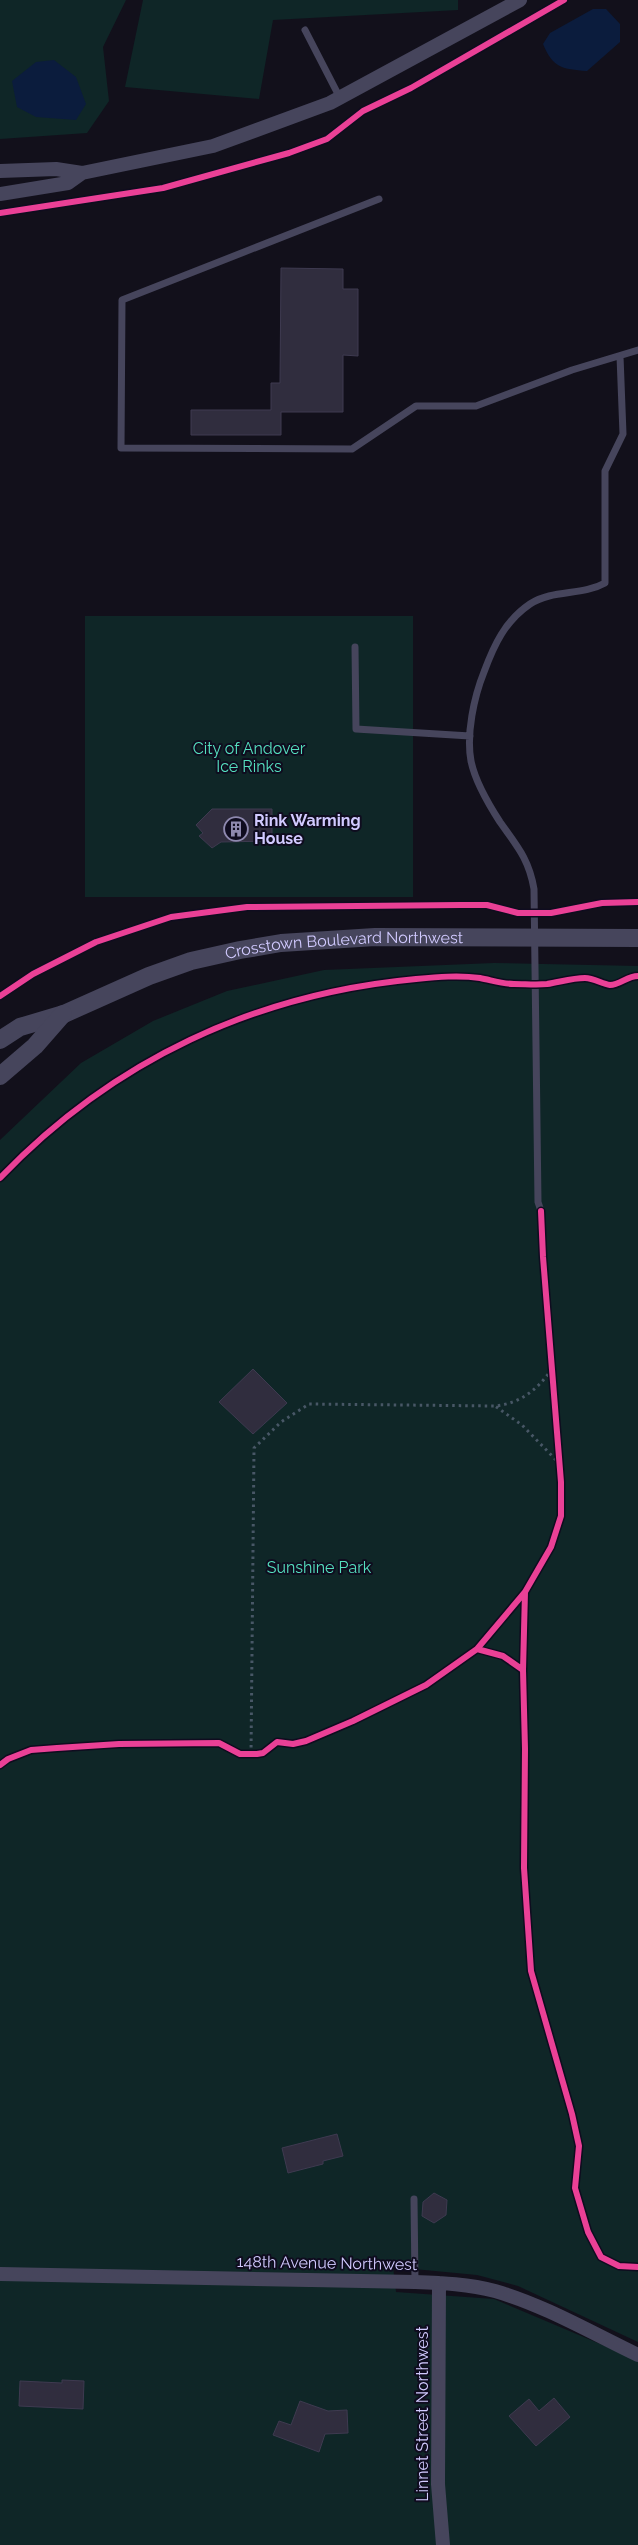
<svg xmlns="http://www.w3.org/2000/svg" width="638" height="2545" viewBox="0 0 638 2545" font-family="Raleway,sans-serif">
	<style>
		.green { fill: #0f2627 }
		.water { fill: #0b1c3d }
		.building { fill: #302d3e; stroke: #3e3a50 }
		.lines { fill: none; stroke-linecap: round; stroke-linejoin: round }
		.path { stroke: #485766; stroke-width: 3; stroke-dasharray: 2.5 4; stroke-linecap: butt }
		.service { stroke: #46455c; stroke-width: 7 }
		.minor { stroke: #46455c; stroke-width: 14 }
		.tertiary { stroke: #46455c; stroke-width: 18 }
		.cycleway-casing { stroke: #0f0c1f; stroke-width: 9 }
		.cycleway { stroke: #ea4096; stroke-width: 6 }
		.labels { text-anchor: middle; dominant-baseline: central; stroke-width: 4; stroke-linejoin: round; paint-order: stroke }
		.park-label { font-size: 16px; fill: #55e0bf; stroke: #0f0c1f }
		.poi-label { font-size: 16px; font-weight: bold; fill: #d1caff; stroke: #0f0c1f; text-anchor: start }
		.street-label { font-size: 16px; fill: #d1caff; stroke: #0f0c1f }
	</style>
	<rect width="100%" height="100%" fill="#12101b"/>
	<path class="green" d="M0 0H126L103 47 109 101 87 133 0 139Z
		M143 0H458V10L273 20 259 99 125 87Z
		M85 616H413V897H85Z
		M494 963 638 966V2342L518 2286 477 2275 393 2267 396 2292 494 2299 638 2360V2545H0V1140L81 1063 153 1021 227 991 324 970Z"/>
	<path class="water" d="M593 9H606L620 24V42L587 71C562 69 553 68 543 44L550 33Z
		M54 60 76 77 86 104 76 120 36 117 17 107 12 81 36 62Z"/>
	<path class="building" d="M281 268 343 269V289H358V356L343 355V412H281V435H191V410H271V383H280Z
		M212 809H272V841L221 842 212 848 199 836 203 833 196 825Z
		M253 1369 287 1403 253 1434 219 1402Z
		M337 2134 343 2156 323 2161V2164L288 2173 282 2148Z
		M434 2193 447 2200 446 2215 434 2223 422 2216 423 2202Z
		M62 2380 84 2381 83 2409 19 2406 20 2381 62 2383Z
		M554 2398 570 2417 536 2446 509 2416 529 2399 539 2411Z
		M300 2401 328 2411 347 2410 348 2433 325 2434 319 2452 273 2435 279 2421 291 2425Z"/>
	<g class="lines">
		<path class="path" d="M552 1369C537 1390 521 1403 495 1406L522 1425 560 1464
			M251 1754 254 1448 281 1422 309 1404 495 1406"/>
		<path class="service" d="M305 30 340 98
			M379 199 122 300 121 448 352 449 416 406H476L572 370 638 350
			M355 647 356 729 470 736
			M541 1211 538 1202 534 889C529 859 517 846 500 822 489 805 475 781 471 761 466 734 474 697 484 672 494 645 505 621 530 604 553 589 582 596 605 583V471L623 434 620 356
			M414 2199 415 2282"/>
		<path class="minor" d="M0 171 56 169 82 173 213 146 330 103 520 0
			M0 194 68 183 82 173
			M0 2274 415 2282C442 2283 469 2284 495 2291 544 2305 592 2333 638 2355
			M439 2283 438 2484 443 2545"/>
		<g class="tertiary">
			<path id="s1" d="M0 1040 20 1027 64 1014 149 976 191 961 240 950 281 943 375 937 638 938"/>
			<path d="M0 1076 35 1046 63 1014"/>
		</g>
		<g class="cycleway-casing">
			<path id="cycleway" d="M0 213 163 188 289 153 327 139 363 111 411 88 564 0
				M0 996 33 974 96 942 171 917 247 907 460 905H487L518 913H551L602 903 638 902
				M0 1178C113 1060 255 994 416 979 437 977 459 975 480 978 491 980 502 984 514 984 525 984 537 985 547 984 560 982 572 978 585 978 594 978 602 984 610 985 620 985 627 976 638 976
				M477 1649 503 1656 523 1670 525 1592
				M523 1670 525 1749 524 1868 531 1971 572 2114 579 2146 575 2188 588 2232 601 2257 619 2266 638 2267
				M0 1765 8 1759 31 1750 57 1748 119 1744 219 1743 240 1754H257L263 1753 277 1742 293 1744 306 1741 353 1721 426 1685 477 1649 525 1592 551 1547 561 1516V1482L543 1257 541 1211"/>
		</g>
		<use href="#cycleway" class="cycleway"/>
	</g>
	<defs>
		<g id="building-ring" transform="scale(1.25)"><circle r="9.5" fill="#0f0c1f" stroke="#8e89af" stroke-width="1.5"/><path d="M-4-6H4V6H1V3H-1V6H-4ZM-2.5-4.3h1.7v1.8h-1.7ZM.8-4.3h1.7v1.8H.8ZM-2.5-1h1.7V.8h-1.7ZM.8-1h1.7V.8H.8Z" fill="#8e89af"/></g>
	</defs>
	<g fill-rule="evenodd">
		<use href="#building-ring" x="236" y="829"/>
	</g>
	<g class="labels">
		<g class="park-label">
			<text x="249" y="748">City of Andover<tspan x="249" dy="18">Ice Rinks</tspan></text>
			<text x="319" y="1567">Sunshine Park</text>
		</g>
		<g class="poi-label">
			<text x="254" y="820">Rink Warming<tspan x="254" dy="18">House</tspan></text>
		</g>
		<g class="street-label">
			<text stroke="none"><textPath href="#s1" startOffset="362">Crosstown Boulevard Northwest</textPath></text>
			<text transform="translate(327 2263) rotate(1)">148th Avenue Northwest</text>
			<text transform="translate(422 2414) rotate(-90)">Linnet Street Northwest</text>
		</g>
	</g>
</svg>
